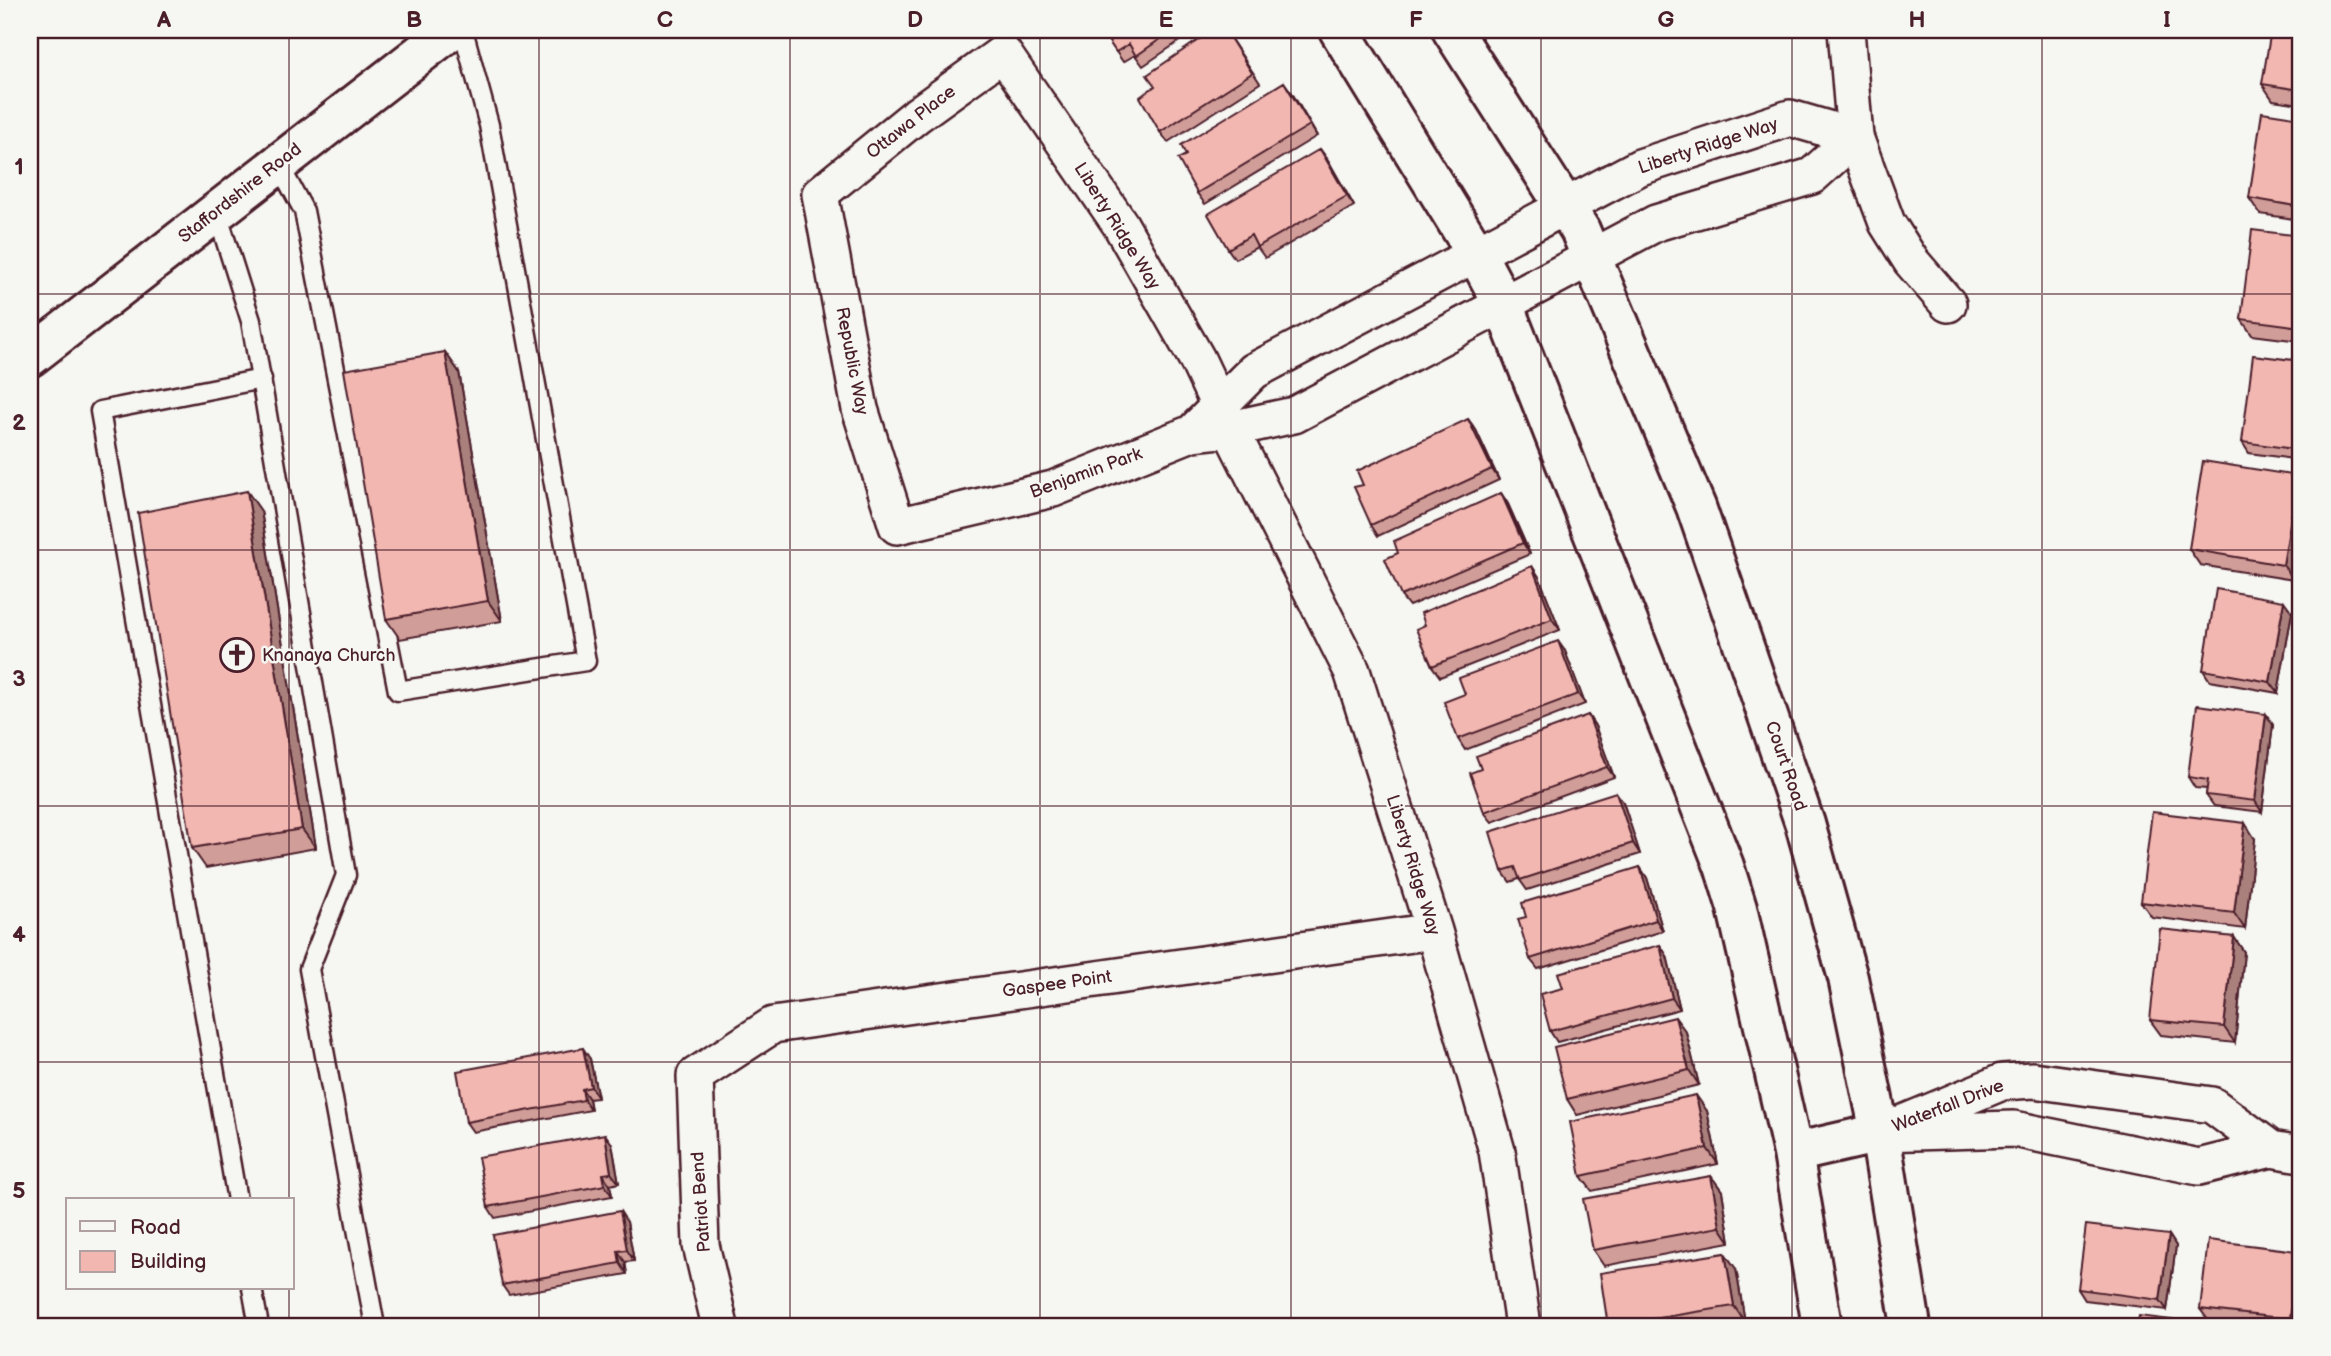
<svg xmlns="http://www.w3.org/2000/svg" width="2331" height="1356" viewBox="0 0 2331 1356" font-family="'Balsamiq Sans',sans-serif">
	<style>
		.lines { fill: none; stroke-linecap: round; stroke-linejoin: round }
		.service-casing { stroke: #4a1f2b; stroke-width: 23 }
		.minor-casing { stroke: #4a1f2b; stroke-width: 40 }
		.secondary-casing { stroke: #4a1f2b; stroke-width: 44 }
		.service { stroke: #f6f6f2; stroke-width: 18 }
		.minor { stroke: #f6f6f2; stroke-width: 35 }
		.secondary { stroke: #f6f6f2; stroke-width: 38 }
		.wall { fill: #d09d98; stroke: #4a1f2b; stroke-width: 2 }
		.shaded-wall { fill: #a9807c; stroke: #4a1f2b; stroke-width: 2 }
		.building { fill: #f2b7b1; stroke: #4a1f2b; stroke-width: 2 }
		.grid { fill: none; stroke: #4a1f2b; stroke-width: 2; stroke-opacity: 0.55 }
		.labels { text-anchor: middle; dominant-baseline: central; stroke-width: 5; stroke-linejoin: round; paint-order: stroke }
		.street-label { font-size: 18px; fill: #4a1f2b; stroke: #f6f6f2 }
		.poi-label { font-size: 18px; fill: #4a1f2b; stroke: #f6f6f2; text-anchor: start }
		.neatline { fill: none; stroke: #4a1f2b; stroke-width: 2.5 }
		.grid-label { font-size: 23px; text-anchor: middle; font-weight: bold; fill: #4a1f2b }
	</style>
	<rect width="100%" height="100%" fill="#f6f6f2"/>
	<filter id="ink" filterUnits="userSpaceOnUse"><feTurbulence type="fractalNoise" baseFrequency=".0143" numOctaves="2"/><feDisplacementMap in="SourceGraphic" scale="14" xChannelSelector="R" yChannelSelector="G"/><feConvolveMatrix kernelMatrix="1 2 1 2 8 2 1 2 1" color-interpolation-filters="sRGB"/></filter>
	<g filter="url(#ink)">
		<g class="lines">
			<g class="service-casing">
				<path id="service" d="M278 163 304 211 398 691 586 661 489 125 463 30
					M217 213 251 321 346 875 309 969 375 1326
					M237 1200 100 411 262 379
					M252 1288 259 1326"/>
			</g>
			<g class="minor-casing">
				<path id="minor" d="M1846 30 1855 137 1887 223 1911 261 1948 304
					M1192 433 1254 371 1640 167 1790 118 1855 137 1812 176 1656 223 1294 415 1230 429 1192 433 1053 489 897 526 860 409 820 194 917 115 1003 53 1120 224 1197 359 1230 429 1352 671 1434 931 1497 1151 1523 1326
					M1899 1125 2002 1082 2033 1080 2212 1105 2271 1149
					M1880 1133 2014 1129 2199 1167 2271 1149 2301 1154
					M720 1326 701 1245 695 1076 773 1025 1434 931"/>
			</g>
			<g class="secondary-casing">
				<path id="secondary" d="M1339 30 1476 253 1503 304 1724 866 1737 908 1793 1153 1822 1326
					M1452 30 1580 230 1696 507 1805 824 1848 978 1880 1133 1911 1326
					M30 357 451 30
					M1793 1153 1880 1133"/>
			</g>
			<use href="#service" class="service"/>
			<use href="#minor" class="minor"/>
			<use href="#secondary" class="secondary"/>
		</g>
		<path class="wall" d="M1101 30H1196L1143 66 1135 55 1123 62Z
			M1225 30 1260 83 1168 142 1160 132Z
			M2301 30V104L2273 100 2262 84Z
			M1292 93 1317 136 1205 204 1197 193Z
			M2301 118V220L2260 214 2249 198Z
			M1320 149 1328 160 1354 206 1265 258 1257 247 1235 259 1228 249Z
			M2301 236V341L2252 335 2241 319Z
			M445 352 459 372 502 621 400 639 386 619Z
			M2301 361V460L2249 453 2242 442Z
			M1468 419 1476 430 1499 480 1378 536 1371 525 1363 485Z
			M2301 481V537L2294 580 2200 565 2189 549Z
			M1501 493 1508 504 1530 554 1409 606 1401 596 1398 553Z
			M261 511 316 848 206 868 192 848Z
			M1532 566 1539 577 1560 630 1440 677 1432 666 1425 625Z
			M2292 612 2278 693 2210 681 2203 670Z
			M1565 651 1585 704 1465 750 1458 739Z
			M2266 714 2273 725 2262 812 2214 806 2206 795 2207 789 2195 788 2188 777Z
			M1588 715 1595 726 1614 777 1492 822 1484 812 1481 769Z
			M1623 802 1640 854 1527 890 1519 879 1510 882 1502 871Z
			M2255 839 2245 929 2152 917 2141 902Z
			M1640 867 1647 878 1663 931 1538 969 1530 959 1526 917Z
			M2234 937 2244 952 2235 1043 2161 1035 2150 1020Z
			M1660 945 1667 956 1680 1009 1557 1042 1550 1031 1563 988Z
			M1686 1032 1699 1085 1577 1115 1567 1099Z
			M590 1059 598 1098 589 1099 591 1110 473 1132 466 1122Z
			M1707 1111 1718 1164 1592 1191 1581 1176Z
			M612 1144 619 1183 610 1185 612 1196 495 1218 488 1207Z
			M1711 1176 1722 1191 1730 1242 1604 1266 1593 1250Z
			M627 1222 634 1261 625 1262 627 1274 509 1295 502 1285Z
			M2169 1235 2176 1246 2167 1310 2085 1300 2078 1289Z
			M2297 1251 2301 1256V1326H2227L2211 1324 2200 1309Z
			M1736 1269 1745 1322 1716 1326H1608Z"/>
		<path class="shaded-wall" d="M1284 82 1292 93 1317 136 1310 125Z
			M1320 149 1328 160 1354 206 1347 196Z
			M445 352 459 372 502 621 488 601Z
			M1468 419 1476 430 1499 480 1492 469Z
			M2298 476 2301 481V537L2294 580 2283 565Z
			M247 491 261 511 316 848 302 829Z
			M1501 493 1508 504 1530 554 1523 543Z
			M1532 566 1539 577 1560 630 1552 619Z
			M2284 601 2292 612 2278 693 2270 682Z
			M1558 641 1565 651 1585 704 1578 694Z
			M2266 714 2273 725 2262 812 2255 801Z
			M1588 715 1595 726 1614 777 1607 767Z
			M1616 792 1623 802 1640 854 1633 843Z
			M2245 823 2255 839 2245 929 2234 913Z
			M1640 867 1647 878 1663 931 1656 920Z
			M2234 937 2244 952 2235 1043 2224 1027Z
			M1660 945 1667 956 1680 1009 1672 998Z
			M1675 1017 1686 1032 1699 1085 1689 1070Z
			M583 1048 590 1059 598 1098 591 1087Z
			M582 1089 589 1099 591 1110 584 1100Z
			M1696 1095 1707 1111 1718 1164 1707 1148Z
			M605 1134 612 1144 619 1183 611 1173Z
			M603 1174 610 1185 612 1196 605 1185Z
			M1711 1176 1722 1191 1730 1242 1720 1227Z
			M620 1211 627 1222 634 1261 627 1250Z
			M2169 1235 2176 1246 2167 1310 2160 1300Z
			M618 1251 625 1262 627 1274 620 1263Z
			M2297 1251 2301 1256V1326H2295L2290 1319Z
			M1725 1253 1736 1269 1745 1322 1734 1306Z"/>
		<path class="building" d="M1101 30H1173L1136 56 1129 44 1116 52Z
			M1213 30H1225L1252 73 1160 132 1140 97 1155 86 1147 75Z
			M2271 30H2301V90L2262 84Z
			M1284 82 1310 125 1197 193 1178 159 1186 155 1181 145Z
			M2262 112 2301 118V207L2249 198Z
			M1320 149 1347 196 1257 247 1251 235 1228 249 1208 214Z
			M2252 230 2301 236V327L2241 319Z
			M445 352 488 601 386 619 344 370Z
			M2253 355 2301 361V450L2242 442Z
			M1468 419 1492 469 1371 525 1354 487 1363 485 1357 471Z
			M2203 461 2298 476 2283 565 2189 549Z
			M247 491 302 829 192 848 138 513Z
			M1501 493 1523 543 1401 596 1385 559 1398 553 1394 541Z
			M1532 566 1552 619 1432 666 1416 629 1425 625 1421 613Z
			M2216 589 2284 601 2270 682 2203 670Z
			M1558 641 1578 694 1458 739 1444 702 1465 694 1459 678Z
			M2197 705 2266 714 2255 801 2206 795 2208 780 2188 777Z
			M1588 715 1607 767 1484 812 1470 773 1481 769 1476 756Z
			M1616 792 1633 843 1520 880 1515 867 1502 871 1490 832Z
			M2152 812 2245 823 2234 913 2141 902Z
			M1640 867 1656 920 1530 959 1518 919 1526 917 1522 903Z
			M2160 929 2234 937 2224 1027 2150 1020Z
			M1660 945 1672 998 1550 1031 1540 994 1563 988 1558 973Z
			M1675 1017 1689 1070 1567 1099 1554 1047Z
			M583 1048 591 1087 582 1089 584 1100 466 1122 457 1071Z
			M1696 1095 1707 1148 1581 1176 1570 1122Z
			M605 1134 611 1173 603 1174 605 1185 488 1207 478 1157Z
			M1711 1176 1720 1227 1593 1250 1583 1199Z
			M620 1211 627 1250 618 1251 620 1263 502 1285 493 1235Z
			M2086 1225 2169 1235 2160 1300 2078 1289Z
			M2208 1240 2297 1251 2290 1319 2200 1309Z
			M1725 1253 1734 1306 1608 1326 1600 1273Z
			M2139 1316 2180 1321 2179 1326H2137Z"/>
	</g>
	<path class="grid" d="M289 30V1200M539 30V1326M790 30V1326M1040 30V1326M1291 30V1326M1541 30V1326M1792 30V1326M2042 30V1326M30 294H2301M30 550H2301M30 806H2301M30 1062H2301M289 1288V1326"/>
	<defs>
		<g id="church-ring" transform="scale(1.75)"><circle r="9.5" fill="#f6f6f2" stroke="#4a1f2b" stroke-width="1.5"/><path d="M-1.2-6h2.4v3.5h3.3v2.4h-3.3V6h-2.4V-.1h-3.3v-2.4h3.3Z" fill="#4a1f2b"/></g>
	</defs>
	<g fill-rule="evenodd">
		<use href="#church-ring" x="237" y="655"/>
	</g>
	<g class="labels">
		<g class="street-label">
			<text transform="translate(911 122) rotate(-38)">Ottawa Place</text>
			<text transform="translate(1708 146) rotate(-18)">Liberty Ridge Way</text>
			<text transform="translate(240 193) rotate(-38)">Staffordshire Road</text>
			<text transform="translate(1117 226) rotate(58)">Liberty Ridge Way</text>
			<text transform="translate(852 361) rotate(79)">Republic Way</text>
			<text transform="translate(1086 473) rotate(-20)">Benjamin Park</text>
			<text transform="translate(1786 766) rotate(71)">Court Road</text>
			<text transform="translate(1413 865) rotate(73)">Liberty Ridge Way</text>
			<text transform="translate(1057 984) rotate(-8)">Gaspee Point</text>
			<text transform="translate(1948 1106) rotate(-21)">Waterfall Drive</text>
			<text transform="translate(701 1202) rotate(-94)">Patriot Bend</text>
		</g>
		<g class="poi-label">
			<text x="262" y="655">Knanaya Church</text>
		</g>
	</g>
	<rect width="2331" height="1356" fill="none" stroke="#f6f6f2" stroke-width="77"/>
	<rect x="66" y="1198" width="228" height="91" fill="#f6f6f2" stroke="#b1a0a2" stroke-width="2"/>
	<rect x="80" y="1221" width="35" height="10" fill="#f6f6f2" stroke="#b1a0a2" stroke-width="2"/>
	<text x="130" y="1234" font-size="21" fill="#4a1f2b">Road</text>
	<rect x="80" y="1251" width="35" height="21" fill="#f2b7b1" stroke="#b1a0a2" stroke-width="2"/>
	<text x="130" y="1268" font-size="21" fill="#4a1f2b">Building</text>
	<rect x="38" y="38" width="2254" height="1280" class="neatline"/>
	<g class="grid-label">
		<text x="164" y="27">A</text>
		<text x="414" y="27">B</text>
		<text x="665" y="27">C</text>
		<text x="915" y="27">D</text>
		<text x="1166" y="27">E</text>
		<text x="1416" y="27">F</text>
		<text x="1666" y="27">G</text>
		<text x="1917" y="27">H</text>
		<text x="2167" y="27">I</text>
		<text x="19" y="174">1</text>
		<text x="19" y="430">2</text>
		<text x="19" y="686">3</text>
		<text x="19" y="942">4</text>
		<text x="19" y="1198">5</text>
	</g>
</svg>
